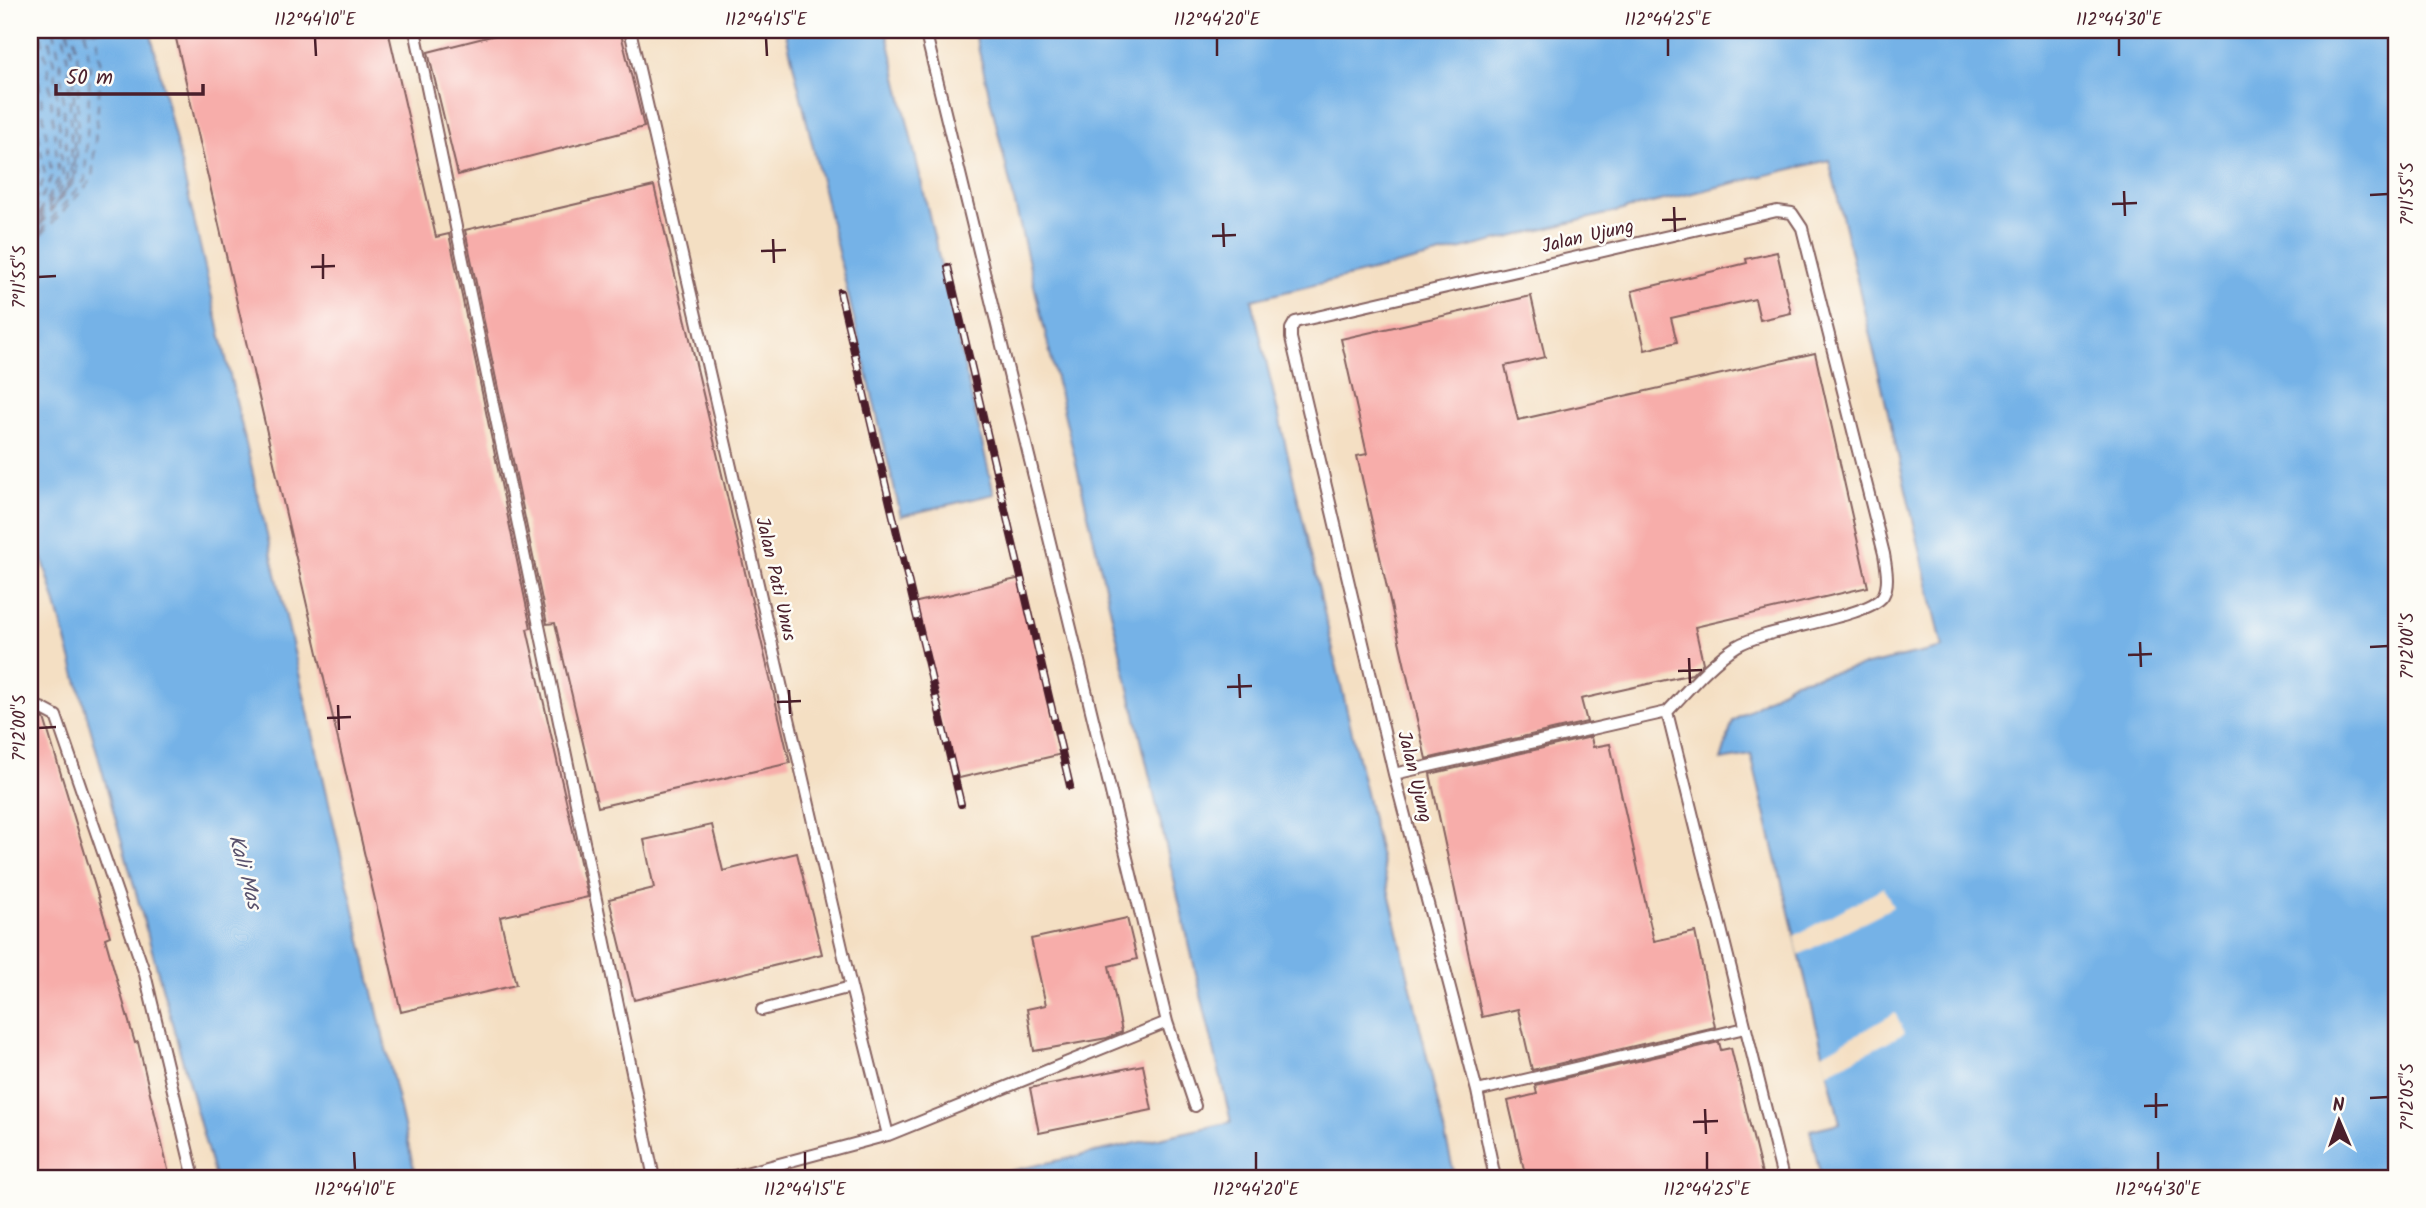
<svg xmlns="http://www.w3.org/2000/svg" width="2426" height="1208" viewBox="0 0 2426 1208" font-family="Kalam,sans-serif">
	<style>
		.water { fill: #74b2e7; stroke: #5f6889; stroke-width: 2 }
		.pier { fill: #f4dfc3 }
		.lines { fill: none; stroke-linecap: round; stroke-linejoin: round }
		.ferry { stroke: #59526d; stroke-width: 2; stroke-dasharray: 9 7; stroke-linecap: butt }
		.building { fill: #f7adaa }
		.lane-casing { stroke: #866260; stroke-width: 14 }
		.lane { stroke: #fff; stroke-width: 10 }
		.rail-casing { stroke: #4a1f2b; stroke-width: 8 }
		.rail { stroke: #fdfcf7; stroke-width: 5; stroke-dasharray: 16; stroke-linecap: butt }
		.ticks { fill: none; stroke: #4a1f2b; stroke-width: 2.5 }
		.labels { text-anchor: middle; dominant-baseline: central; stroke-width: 5; stroke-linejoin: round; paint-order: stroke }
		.street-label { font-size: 19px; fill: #4a1f2b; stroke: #fdfcf7 }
		.water-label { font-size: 21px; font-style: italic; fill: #59526d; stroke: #fdfcf7 }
		.neatline { fill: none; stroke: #4a1f2b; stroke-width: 2.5 }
		.ticks-label { font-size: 18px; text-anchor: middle; fill: #4a1f2b }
	</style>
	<rect width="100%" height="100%" fill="#fdfcf7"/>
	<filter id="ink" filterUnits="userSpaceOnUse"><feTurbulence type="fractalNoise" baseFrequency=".0143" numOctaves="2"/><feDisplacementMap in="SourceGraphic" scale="14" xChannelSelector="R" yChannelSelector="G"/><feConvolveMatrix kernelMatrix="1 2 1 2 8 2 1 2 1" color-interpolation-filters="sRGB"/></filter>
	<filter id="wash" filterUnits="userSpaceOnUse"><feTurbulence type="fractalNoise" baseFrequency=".00686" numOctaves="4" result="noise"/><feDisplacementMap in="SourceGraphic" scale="28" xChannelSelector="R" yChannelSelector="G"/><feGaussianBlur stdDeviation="1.57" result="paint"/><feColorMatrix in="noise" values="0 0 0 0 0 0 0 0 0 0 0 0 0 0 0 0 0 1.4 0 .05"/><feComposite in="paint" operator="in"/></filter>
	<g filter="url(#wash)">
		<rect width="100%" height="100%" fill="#f4dfc3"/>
		<path class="water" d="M30 30H150L416 1178H215L56 604 30 517Z
			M785 30H886L994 494 901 516Z
			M974 30H2396V1178H1821L1810 1130 1840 1123 1751 755 1721 760 1733 721 1795 681 1943 648 1829 160 1252 300 1455 1178H979L1231 1122Z"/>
		<path class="pier" d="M1884 887 1893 907 1799 955 1794 936Z
			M1895 1013 1905 1033 1827 1073 1822 1054Z"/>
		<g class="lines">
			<path class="ferry" d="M30 34 37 69 52 177 30 220
				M30 86 45 176 30 212
				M30 134 39 176 30 200
				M30 166 32 175 30 183
				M57 200 72 179 69 69 63 30
				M53 207 74 179V69L68 30
				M30 228 59 178 48 69 40 30
				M30 231 63 178 55 69 47 30
				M30 234 68 178 61 68 54 30
				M30 237 52 207
				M30 239 76 179 79 68 73 30
				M30 244 85 180 90 69 85 30
				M30 247 92 180 101 69 96 30"/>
		</g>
		<g id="blocks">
			<path class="building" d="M174 30H388L436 237 449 234 531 628 527 629 588 897 500 917 516 985 401 1012Z
				M515 30H620L644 127 458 175 428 52Z
				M654 186 790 763 598 807 555 623 547 624 465 230Z
				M1777 252 1791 313 1760 320 1755 299 1671 318 1677 342 1645 350 1632 291 1747 263 1746 259Z
				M1531 296 1545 357 1505 366 1518 420 1815 353 1868 587 1695 627 1703 663 1692 674 1581 699 1587 722 1426 759 1357 456 1367 454 1341 339Z
				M1021 578 1062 754 955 779 913 603Z
				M44 718 110 936 105 938 135 1043 138 1042 170 1178H41L30 1133V722Z
				M1591 737 1593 747 1610 744 1654 941 1695 932 1715 1027 1532 1070 1518 1009 1482 1017 1430 774Z
				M712 825 723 871 797 853 822 954 634 1000 609 899 654 888 644 840Z
				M1127 918 1137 959 1109 966 1122 1032 1107 1038 1034 1051 1027 1009 1046 1005 1031 939Z
				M1719 1042 1721 1050 1731 1048 1763 1178H1526L1508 1101 1537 1094 1535 1085Z
				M1143 1065 1152 1110 1039 1133 1030 1088Z"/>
		</g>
	</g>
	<g filter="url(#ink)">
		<use href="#blocks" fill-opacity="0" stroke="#866260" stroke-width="2"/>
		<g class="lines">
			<g class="lane-casing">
				<path id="lane" d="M415 30 654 1178
					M630 30 851 987 888 1135
					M30 710 41 708 56 716 145 974 194 1178
					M1394 774 1667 712
					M762 1010 851 987
					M1167 1022 1195 1106
					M1745 1028 1477 1091 1394 774 1291 338V329L1295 322 1777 211 1792 213 1802 228 1884 554C1886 567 1890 584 1883 596 1868 618 1766 628 1737 646 1710 663 1689 689 1667 712L1783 1178
					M1477 1091 1495 1178
					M727 1178 888 1135 1167 1022 925 30"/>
			</g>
			<use href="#lane" class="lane"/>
			<g class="rail-casing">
				<path id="rail" d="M948 267 1070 786
					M840 292 961 804"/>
			</g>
			<use href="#rail" class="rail"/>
		</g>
	</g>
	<path class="ticks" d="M315 38 316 56M766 38 767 56M1217 38V56M1668 38V56M2119 38V56M2124 191 2125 216M2370 195 2388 194M2112 204 2137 203M1674 207 1675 232M1662 220 1686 219M1223 223 1224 247M1212 236 1236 235M773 239 774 263M761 251 786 250M323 254V279M311 267 335 266M38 277 56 276M2140 642 2141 667M2370 647 2388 646M2128 655 2152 654M1689 658 1690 683M1678 671 1702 670M1239 674 1240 698M1227 687 1252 686M789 690 790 714M777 702 801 701M338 705 339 730M327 718 351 717M38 728 56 727M2156 1093V1118M2370 1098 2388 1097M2144 1106 2168 1105M1705 1109 1706 1134M1693 1122 1718 1121M354 1152 355 1170M805 1152V1170M1256 1152V1170M1707 1152V1170M2158 1152V1170"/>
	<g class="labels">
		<g class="street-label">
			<text transform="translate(1588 237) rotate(-13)">Jalan Ujung</text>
			<text transform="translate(775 579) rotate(77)">Jalan Pati Unus</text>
			<text transform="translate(1414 777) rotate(76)">Jalan Ujung</text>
		</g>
		<g class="water-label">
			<text transform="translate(244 872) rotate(75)">Kali Mas</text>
		</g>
	</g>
	<rect width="2426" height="1208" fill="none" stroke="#fdfcf7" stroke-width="77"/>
	<g transform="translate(2339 1121) rotate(358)" stroke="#fdfcf7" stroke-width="5" paint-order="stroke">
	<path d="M0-5L12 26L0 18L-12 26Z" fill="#4a1f2b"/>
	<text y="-10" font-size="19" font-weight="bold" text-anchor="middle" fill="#4a1f2b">N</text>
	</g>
	<path d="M56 84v10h147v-10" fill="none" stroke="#4a1f2b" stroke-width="3.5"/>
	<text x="66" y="84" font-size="21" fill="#4a1f2b" stroke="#fdfcf7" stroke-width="5" paint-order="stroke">50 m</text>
	<rect x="38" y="38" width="2350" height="1132" class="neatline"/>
	<g class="ticks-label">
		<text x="315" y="25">112°44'10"E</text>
		<text x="766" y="25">112°44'15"E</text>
		<text x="1217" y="25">112°44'20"E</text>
		<text x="1668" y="25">112°44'25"E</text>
		<text x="2119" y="25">112°44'30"E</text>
		<text transform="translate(2407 194) rotate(-90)" y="6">7°11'55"S</text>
		<text transform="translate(19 277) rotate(-90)" y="6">7°11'55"S</text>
		<text transform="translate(2407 646) rotate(-90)" y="6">7°12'00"S</text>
		<text transform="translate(19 728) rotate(-90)" y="6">7°12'00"S</text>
		<text transform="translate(2407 1097) rotate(-90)" y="6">7°12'05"S</text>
		<text x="355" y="1195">112°44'10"E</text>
		<text x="805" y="1195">112°44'15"E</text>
		<text x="1256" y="1195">112°44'20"E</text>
		<text x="1707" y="1195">112°44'25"E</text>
		<text x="2158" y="1195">112°44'30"E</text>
	</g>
</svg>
